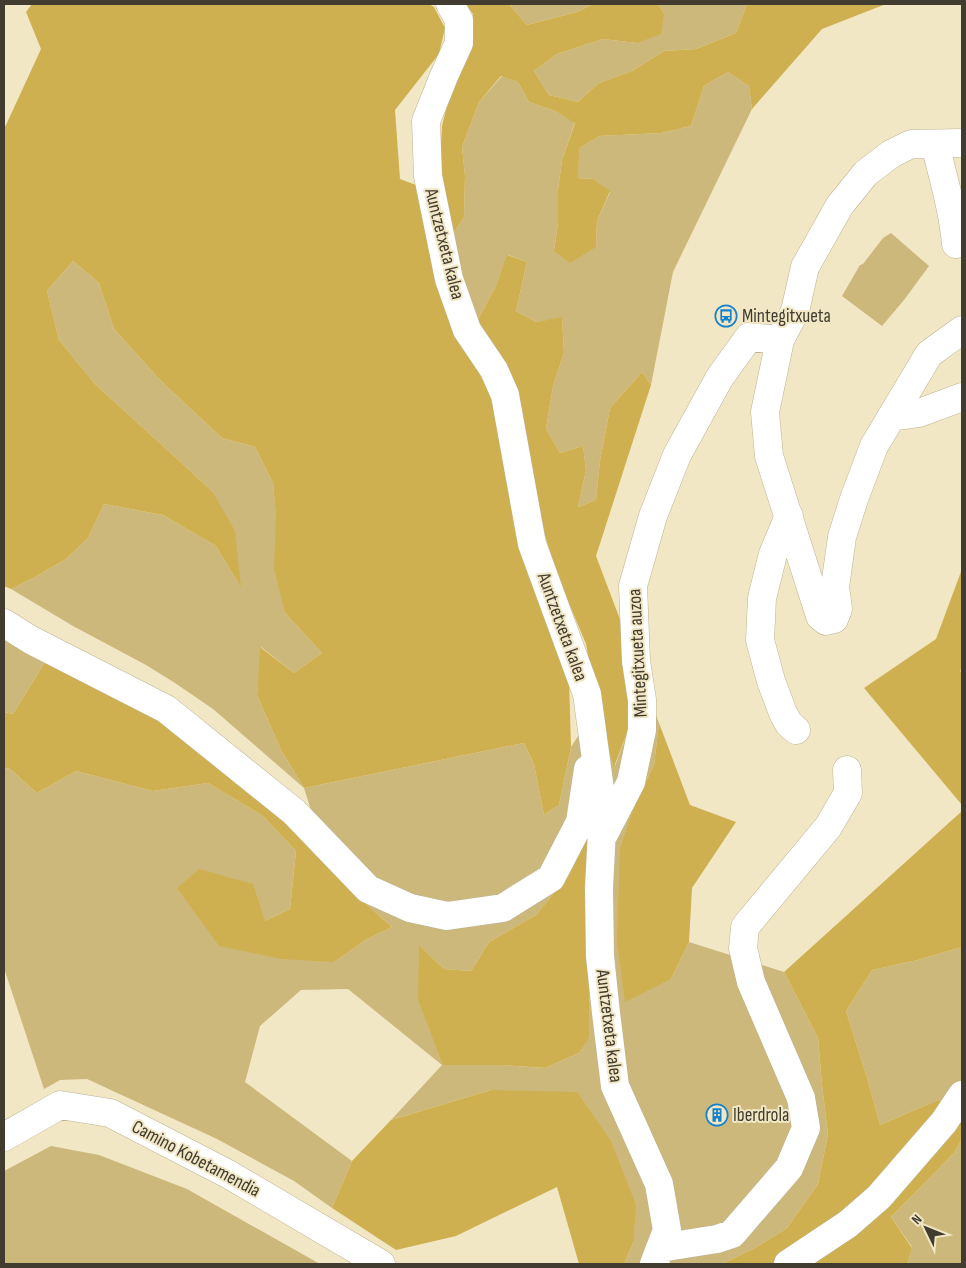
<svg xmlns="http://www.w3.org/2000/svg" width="966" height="1268" viewBox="0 0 966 1268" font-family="'Sofia Sans Condensed',sans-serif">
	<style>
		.green { fill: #cdb87b; fill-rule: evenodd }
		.forest { fill: #cfb050 }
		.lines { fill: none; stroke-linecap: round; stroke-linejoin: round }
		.minor-casing { stroke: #beb392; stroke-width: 29 }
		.minor { stroke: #fff; stroke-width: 28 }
		.labels { text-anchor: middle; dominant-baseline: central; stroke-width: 4; stroke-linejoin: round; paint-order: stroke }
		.street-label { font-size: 19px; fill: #413c2f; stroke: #f2e7c5 }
		.poi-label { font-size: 19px; fill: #413c2f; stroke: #f2e7c5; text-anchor: start }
	</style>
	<rect width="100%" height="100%" fill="#f2e7c5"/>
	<path class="green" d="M509 4H593L577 12 527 25Z
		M658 4H747L736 33 696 49 664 51 632 71 599 83 578 102 549 95 534 71 557 54 603 39 637 43 664 13Z
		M728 72 749 86 752 109 673 272 651 385 642 372 610 408 600 461 596 500 578 507 586 470 583 446 560 453 546 429 553 386 564 353 562 318 536 322 516 311 527 262 508 255 496 286 476 323 462 277 453 234 464 217 465 176 462 147 479 102 502 76 518 82 529 102 555 111 575 122 562 160 558 190V224L554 251 596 247 597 221 610 192 593 179 576 178 580 148 599 136 661 133 691 126 704 86Z
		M891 233 929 266 904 300 882 326 842 296 860 265 863 264 883 238Z
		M73 261 99 283 114 329 162 382 222 438 255 447 273 483 285 613 322 653 294 673 261 647 257 695 281 750 304 788 524 743 534 764 544 815 559 805 571 747 597 707 615 766 631 722 621 622 659 723 654 765 637 800 671 979 689 942 784 972 818 1038 822 1085 828 1134 818 1184 787 1228 755 1248 722 1264H624L633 1243 491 1090 391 1120 442 1065 348 989 301 990 260 1026 245 1082 352 1161 332 1208 294 1181 217 1139 87 1079 60 1080 44 1089 4 968V769L9 768 37 793 76 771 153 791 208 783 263 816 296 851 290 909 265 921 177 888 334 962 367 939 392 927 348 888 321 842 304 788 213 709 175 683 146 665 73 626 11 589 35 577 66 559 88 538 104 504 163 515 216 546 240 585 212 491 152 436 95 384 59 340 47 291ZM590 859 589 1037 579 1053 545 1068 502 1065 420 946 444 969 471 971 489 942 536 915 558 888Z
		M4 635 45 662 13 714 4 712Z
		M962 947V1112L938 1100 880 1125 868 1081 846 1011 872 970 918 960Z
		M962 1139V1264H907L912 1247 891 1217 954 1153Z
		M51 1146 99 1155 187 1189 320 1264H4V1171Z"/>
	<path class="forest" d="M32 4H429L434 7 445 28 439 54 395 110 400 179 416 185 479 372 494 404 569 678 571 747 559 805 544 815 534 764 524 743 304 788 281 750 257 695 260 647 294 673 322 653 285 613 274 568 276 518 273 483 255 447 222 438 162 382 114 329 99 283 73 261 47 291 59 340 95 384 152 436 212 491 235 531 241 587 216 546 163 515 104 504 88 538 66 559 35 577 11 589 4 586V128L6 125 41 49 26 12Z
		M465 4H509L527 25 577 12 593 4H658L664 13 661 34 637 43 603 39 557 54 534 71 549 95 578 102 599 83 632 71 664 51 696 49 736 33 747 4H886L822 29 752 109 749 86 728 72 704 86 691 126 661 133 599 136 580 148 577 178 593 179 610 191 597 221 596 247 570 263 554 251 558 224V190L562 160 575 123 555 111 529 102 518 82 501 76 479 102 462 147 465 176 464 217 453 234 439 179 442 126 451 89 472 49 473 14Z
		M507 255 527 262 516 311 536 322 562 317 564 353 553 386 546 429 560 453 583 446 586 470 578 507 596 500 600 461 610 408 642 372 651 385 596 556 621 622 631 722 614 767 597 707 586 644 560 582 476 323 496 286Z
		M962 569V668L960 671 962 673V805L864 688 936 639Z
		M45 662 177 723 321 842 348 888 392 927 367 939 334 962 281 959 219 946 177 888 199 869 253 884 265 921 290 909 296 851 263 816 208 783 153 791 76 771 37 793 9 768 4 769V712L13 714Z
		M659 723 690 805 736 822 692 888 689 942 671 979 625 1002 617 941 620 848 637 800 654 765Z
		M962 811V947L918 960 872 970 846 1011 868 1081 880 1125 938 1100 962 1112V1139L954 1153 891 1217 912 1248 907 1264H722L755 1248 787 1228 818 1184 828 1134 822 1085 818 1038 784 972Z
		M588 829 590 859 589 1038 579 1053 545 1068 502 1065H443L418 1000 419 945 444 969 471 971 489 942 536 915 558 888Z
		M491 1090 577 1092 611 1141 636 1205 633 1243 624 1264H579L557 1187 456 1236 396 1250 332 1208 352 1161 391 1120Z"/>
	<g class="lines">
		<g class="minor-casing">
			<path id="minor" d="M450 4 459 20V43L444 76 426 121 428 176 449 279 467 330 494 370 505 395 532 544 587 694 603 811 599 888 600 956 606 1013 615 1086 659 1184 667 1230 654 1264
				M962 143 911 144 891 154 866 173 840 205 805 267 795 311 780 340 765 412 769 456 820 616 826 621 834 619 838 609 835 587 842 537 854 499 874 446 929 354 962 330
				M935 144C943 177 953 210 956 244L962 242
				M891 417 919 413 962 397
				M789 516 773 554 762 598 760 640 771 681 783 713 789 724 796 730
				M4 623 31 640 166 709 294 812 368 889 410 908 447 916 503 908 551 878 580 822 588 769
				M604 834 631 782 642 730V700L636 661 633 586 653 516 677 455 720 377 749 337 780 340
				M4 1137 60 1105 110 1113 228 1174 381 1264
				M660 1248 717 1239 732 1234 789 1168 806 1128 801 1098 751 982 743 948 745 927 828 827 848 793 847 770
				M788 1264 848 1224 879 1197 944 1122 962 1095"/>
		</g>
		<use href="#minor" class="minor"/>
	</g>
	<defs>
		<g id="bus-ring" transform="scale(1.125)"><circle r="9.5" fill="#f2e7c5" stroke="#1782cc" stroke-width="1.5"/><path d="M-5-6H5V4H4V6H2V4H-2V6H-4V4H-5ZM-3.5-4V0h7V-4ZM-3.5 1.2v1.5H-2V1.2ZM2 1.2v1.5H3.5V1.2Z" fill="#1782cc"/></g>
		<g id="building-ring" transform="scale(1.125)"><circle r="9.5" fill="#f2e7c5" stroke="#1782cc" stroke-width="1.5"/><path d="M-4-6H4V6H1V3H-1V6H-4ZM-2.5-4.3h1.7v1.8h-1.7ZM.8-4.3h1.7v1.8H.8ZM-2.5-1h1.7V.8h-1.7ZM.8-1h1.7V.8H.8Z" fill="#1782cc"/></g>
	</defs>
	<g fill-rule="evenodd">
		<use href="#bus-ring" x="726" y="316"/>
		<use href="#building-ring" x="717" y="1115"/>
	</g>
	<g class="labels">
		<g class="street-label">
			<text transform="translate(444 244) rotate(76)">Auntzetxeta kalea</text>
			<text transform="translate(562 627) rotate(70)">Auntzetxeta kalea</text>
			<text transform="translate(638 653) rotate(-93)">Mintegitxueta auzoa</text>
			<text transform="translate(609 1026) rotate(83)">Auntzetxeta kalea</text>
			<text transform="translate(196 1159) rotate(28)">Camino Kobetamendia</text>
		</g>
		<g class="poi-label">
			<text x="742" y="316">Mintegitxueta</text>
			<text x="733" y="1115">Iberdrola</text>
		</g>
	</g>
	<rect width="966" height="1268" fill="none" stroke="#413c2f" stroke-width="10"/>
	<g transform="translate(926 1228) rotate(313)" stroke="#f2e7c5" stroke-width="4" paint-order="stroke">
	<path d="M0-4L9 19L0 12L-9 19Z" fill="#413c2f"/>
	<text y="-8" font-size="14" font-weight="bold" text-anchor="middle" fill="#413c2f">N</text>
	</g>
</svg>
